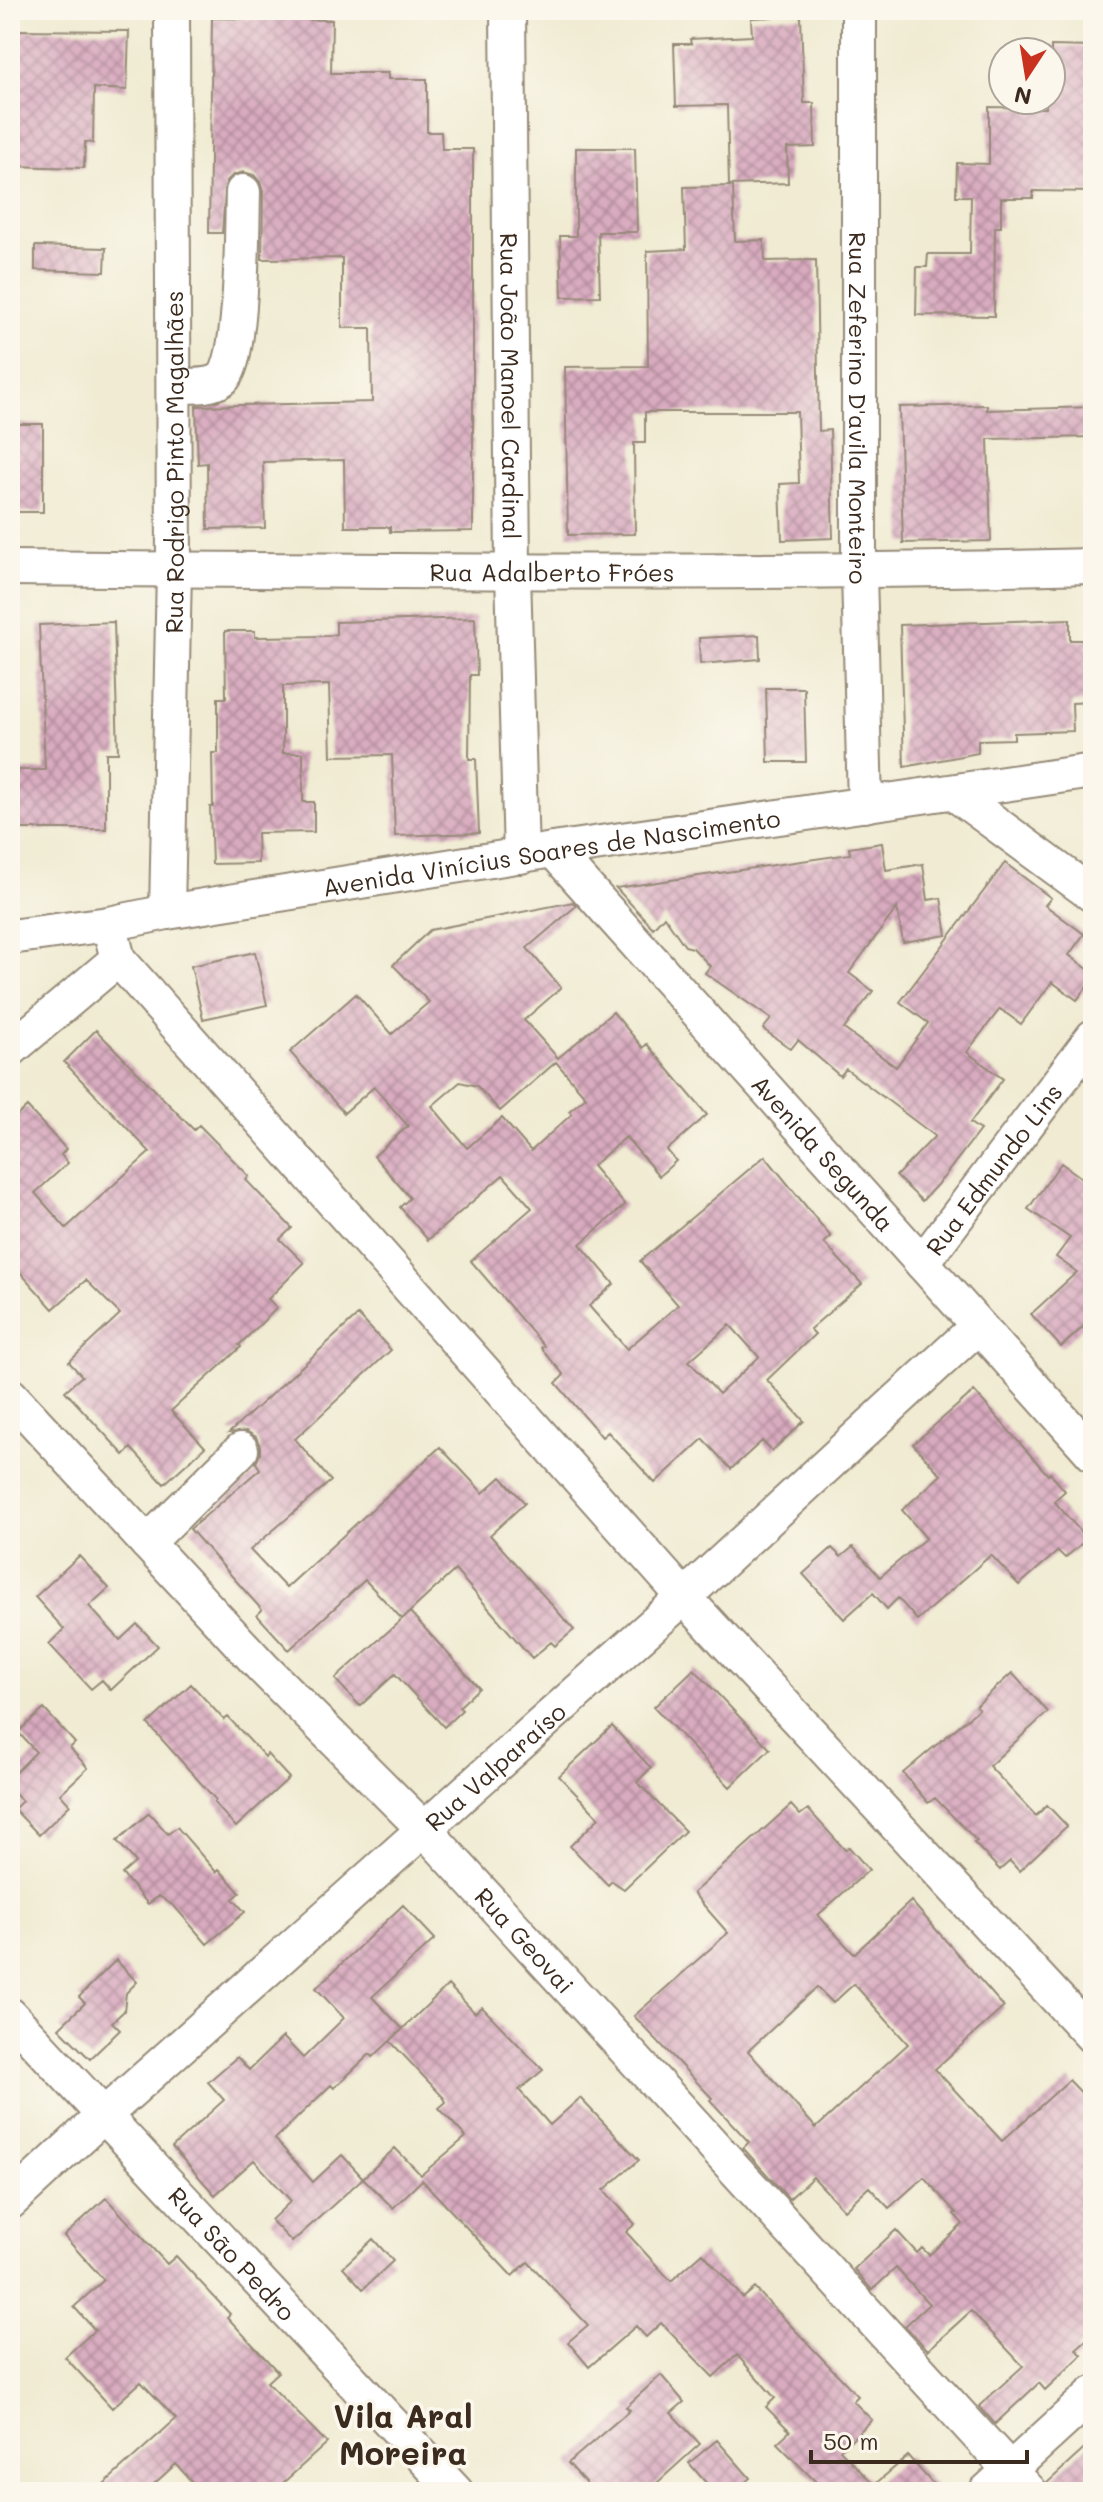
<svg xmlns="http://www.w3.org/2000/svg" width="1103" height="2502" viewBox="0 0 1103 2502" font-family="Mali,sans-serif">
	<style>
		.building { fill: url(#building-cross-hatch); fill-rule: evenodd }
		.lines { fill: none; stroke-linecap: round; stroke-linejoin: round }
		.minor-casing { stroke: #968a78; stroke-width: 38 }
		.minor { stroke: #fff; stroke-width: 34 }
		.labels { text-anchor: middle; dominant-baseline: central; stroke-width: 7; stroke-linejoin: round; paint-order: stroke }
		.street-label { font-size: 24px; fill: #3b2a1e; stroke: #fbf7ec }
		.district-label { font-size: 32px; font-weight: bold; fill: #3b2a1e; stroke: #fbf7ec }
	</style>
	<defs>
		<pattern id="building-cross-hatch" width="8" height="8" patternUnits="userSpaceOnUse" patternTransform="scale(2)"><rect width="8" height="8" fill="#d9abc0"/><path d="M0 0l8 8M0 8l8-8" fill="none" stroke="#b18b9b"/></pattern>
	</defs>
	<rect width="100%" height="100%" fill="#fbf7ec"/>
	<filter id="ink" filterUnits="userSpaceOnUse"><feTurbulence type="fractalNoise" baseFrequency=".0125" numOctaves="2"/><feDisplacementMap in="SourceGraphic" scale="16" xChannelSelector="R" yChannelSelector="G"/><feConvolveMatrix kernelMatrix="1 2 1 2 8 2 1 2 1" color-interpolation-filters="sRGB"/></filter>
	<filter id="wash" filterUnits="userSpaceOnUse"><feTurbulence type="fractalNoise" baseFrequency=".006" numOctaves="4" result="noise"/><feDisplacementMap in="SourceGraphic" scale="32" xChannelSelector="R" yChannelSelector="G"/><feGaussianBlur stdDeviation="1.8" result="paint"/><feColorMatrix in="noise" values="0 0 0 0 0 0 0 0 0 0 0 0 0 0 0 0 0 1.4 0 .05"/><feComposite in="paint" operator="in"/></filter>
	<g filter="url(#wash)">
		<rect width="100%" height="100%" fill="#f0ebd2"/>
		<g id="blocks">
			<path class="building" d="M801 16 804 103H814L815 147 787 148 788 183 729 185 727 105 676 106 674 44H691L690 39 752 36 751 18Z
				M212 18 332 20 331 73H388V79H427V132H441L442 149H473V531L390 532V527H345L344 460 263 462 265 528 208 529 207 463 198 464 196 406 372 402 371 328H342V258L262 259 263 192 260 182 254 175 244 172 233 175 226 182 222 233H209Z
				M10 30 129 31 127 90 94 88 93 143 85 142 84 168 10 166Z
				M1051 46 1093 47V192L1033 191V198H1001V227H995L994 316 916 315 917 267H927L928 254H970L971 196H956L957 163 989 164V107L1046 108V100H1051Z
				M576 148H635L637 232H598L600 296 562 297 560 236H576Z
				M733 186 735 241 764 240 765 261 816 260 819 431 830 430 833 538 782 540 780 484 799 483 797 412H645V443H634L635 534 568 535 565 367 648 366 647 251 686 249 684 187Z
				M35 246 106 248 105 272 35 270Z
				M987 405V410L1093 407V437L988 439 991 541 903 543 899 407Z
				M10 424H43V512H10Z
				M475 618 477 675H470L469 759H476L479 833 395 836 392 755 331 756 329 685 283 686V753H303V802H314V832L257 833 258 863 212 864 210 807H213L212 753H218V698H226L225 631H255V637L328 636 336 634V622Z
				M1070 619V640H1093V702L1072 703 1073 731 1014 733V739L978 740V753L904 767 900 625Z
				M114 622 118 753H106V829H10V770H45L39 625Z
				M759 635 760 659 700 664 699 638Z
				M766 688H804L806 762H768Z
				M882 843 886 870 923 864 928 900 941 898 947 935 903 942 897 908 849 973 873 991 844 1029 896 1067 928 1023 900 1002 1005 863 1051 898 1045 905 1084 934 1069 955 1093 973V979L1077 1000 1052 982 1021 1024 1000 1009 967 1052 1003 1079 970 1123 980 1130 943 1178 922 1201 896 1176 935 1136 846 1069 840 1076 798 1040 791 1049 763 1029 771 1019 705 973 710 966 693 948 685 946 664 916 653 928 616 888 850 854 849 848Z
				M573 902 576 906 527 948 561 988 524 1020 558 1058 613 1012 643 1048 647 1044 707 1115 667 1150 676 1161 659 1176 626 1137 592 1166 625 1205 580 1244 614 1284 589 1306 627 1349 678 1305 640 1261 765 1156 831 1237 824 1243 862 1284 810 1329 815 1334 767 1380 804 1421 772 1451 762 1441 731 1469 703 1439 655 1483 608 1432 602 1437 556 1383 564 1375 541 1348 544 1346 471 1261 532 1208 503 1175 428 1240 400 1207 410 1198 374 1156 408 1126 374 1087 344 1113 290 1052 356 994 392 1034 429 1002 393 965 430 930ZM556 1062 586 1097 569 1111 572 1114 531 1151 502 1118 467 1148 432 1106 460 1082 477 1086 500 1111ZM730 1325 759 1357 719 1394 689 1361Z
				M255 952 267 1005 203 1019 191 966Z
				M96 1030 194 1130 199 1125 249 1176 246 1180 292 1228 280 1239 304 1263 268 1299 277 1308 239 1345 241 1347 171 1411 205 1447 164 1484 131 1448 124 1455 65 1391 82 1376 69 1362 120 1314 86 1280 53 1309 10 1261V1122L27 1107 66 1149 61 1155 68 1163 35 1193 66 1228 150 1152 64 1062Z
				M1061 1163 1093 1186V1318L1061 1347 1031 1314 1077 1272 1056 1257 1070 1238 1028 1209Z
				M358 1315 391 1350 295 1439 331 1481 250 1550 286 1588 440 1447 483 1493 501 1477 525 1503 490 1535 574 1630 555 1646 551 1642 532 1658 455 1570 402 1619 365 1580 289 1650 257 1615 262 1610 190 1529 260 1469 256 1463 260 1454V1446L256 1437 246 1431 229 1433Z
				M974 1391 1048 1475 1050 1473 1065 1491 1054 1501 1087 1539 1065 1558 1058 1551 1019 1585 991 1555 917 1620 898 1598 887 1609 873 1593 844 1619 803 1574 832 1548 841 1557 853 1547 880 1577 926 1538 902 1510 941 1475 913 1444Z
				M79 1556 109 1588 89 1606 120 1640 137 1624 158 1646 111 1690 102 1680 91 1689 49 1644 64 1629 35 1597Z
				M410 1612 479 1688 459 1707 462 1710 444 1727 395 1674 360 1706 335 1679Z
				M694 1669 770 1749 730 1787 654 1707Z
				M1012 1673 1048 1712 989 1766 1036 1816 1047 1805 1067 1826 1019 1871 1010 1861 1000 1870 974 1843 977 1841 935 1798 928 1803 903 1773 979 1709 976 1706Z
				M191 1684 224 1720 228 1717 265 1757 267 1754 289 1778 236 1827 214 1803 216 1800 148 1724Z
				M44 1709 75 1743 70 1748 88 1768 60 1794 70 1805 39 1835 14 1809 22 1801 10 1789V1778L36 1752 18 1732Z
				M612 1726 651 1768 637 1782 685 1831 624 1889 612 1881 608 1885 570 1846 599 1818 559 1776Z
				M791 1805 800 1815 808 1809 845 1850 849 1847 869 1870 818 1915 854 1954 911 1901 1004 2007 935 2069 1002 2141 1069 2080 1093 2105V2334L1076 2349 1082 2355 1045 2390 1039 2383 995 2424 979 2406 1023 2366 971 2311 928 2350 905 2326 929 2304 896 2268 872 2290 854 2269 896 2230 917 2253 922 2248 929 2255 963 2224 954 2214 956 2213 924 2177 889 2208 869 2187 844 2210 813 2177 789 2199 743 2148 749 2142 710 2100 712 2098 634 2016 728 1933 693 1893ZM854 1984 908 2044 816 2128 748 2051 817 1987 833 2003Z
				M149 1813 168 1834 177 1827 216 1872 219 1869 240 1893 233 1899 245 1912 207 1944 175 1907 159 1896 148 1904 122 1874 136 1862 117 1841Z
				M403 1905 435 1939 372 1997 403 2029 373 2057 370 2054 334 2088 331 2085 275 2139 313 2182 342 2155 363 2178 292 2242 271 2220 291 2201 254 2160 215 2195 172 2147 224 2100 208 2082 237 2057 249 2070 283 2037 303 2058 344 2018 316 1988Z
				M116 1960 137 1982 126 1993 124 2011 112 2022 120 2030 90 2059 59 2028 85 2003 79 1997Z
				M448 1985 475 2013 482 2007 543 2070 519 2090 550 2125 580 2098 639 2160 604 2190 635 2224 626 2232 671 2281 703 2253 743 2298 755 2288 858 2396 853 2401 872 2420 840 2450 874 2485 908 2456 940 2492H826L777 2443 790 2431 766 2407 775 2398 737 2355 713 2377 661 2323 646 2337 636 2326 589 2367 568 2342 588 2325 528 2262 512 2276 422 2180 393 2208 363 2178 395 2148 421 2175 466 2137 439 2108 446 2102 444 2098 390 2041Z
				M106 2198 167 2264 176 2256 230 2314 227 2317 278 2372 267 2382 327 2443 273 2492H201L176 2464 145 2492H95L176 2419 141 2382 112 2408 65 2357 95 2330 74 2307 104 2280 64 2236Z
				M373 2239 393 2261 363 2289 343 2267Z
				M661 2375 684 2402 671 2413 700 2444 647 2492H594L568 2463 630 2410 626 2407Z
				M717 2440 750 2478 734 2492H714L689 2463Z
				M1093 2441V2492H1049L1047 2483Z"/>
		</g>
	</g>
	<g filter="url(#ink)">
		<use href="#blocks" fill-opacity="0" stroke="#968a78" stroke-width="2"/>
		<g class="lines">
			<g class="minor-casing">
				<g id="minor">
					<path id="s1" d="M508 10 513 573 521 856"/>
					<path id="s2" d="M859 10V572L865 805"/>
					<path d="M174 386C188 385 210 388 222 379 243 363 242 224 243 192"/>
					<path id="s3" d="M10 568C371 571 732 575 1093 566"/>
					<path d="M954 793 1093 895"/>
					<path id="s4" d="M553 850 1093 1454"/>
					<path id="s5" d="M167 912 174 569 172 10"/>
					<path d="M109 924 118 959 684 1597 1093 2037"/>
					<path id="s6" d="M10 937 109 924 167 912 553 850 1093 771"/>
					<path d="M10 1050 118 959"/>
					<path id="s7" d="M922 1263 1093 1037"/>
					<path id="s8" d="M10 1395 263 1668 424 1829 1030 2492"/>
					<path d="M147 1543 241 1450"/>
					<path id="s9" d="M10 2015 456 2492"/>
					<path id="s10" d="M10 2202 103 2116 684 1597 977 1327"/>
					<path d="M986 2492 1093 2394"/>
				</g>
			</g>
			<use href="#minor" class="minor"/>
		</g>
	</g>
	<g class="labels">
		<g class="street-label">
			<text stroke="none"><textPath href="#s1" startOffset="376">Rua João Manoel Cardinal</textPath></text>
			<text stroke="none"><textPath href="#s2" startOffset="398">Rua Zeferino D'avila Monteiro</textPath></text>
			<text stroke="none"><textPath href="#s5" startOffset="450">Rua Rodrigo Pinto Magalhães</textPath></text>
			<text stroke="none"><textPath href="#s3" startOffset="542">Rua Adalberto Fróes</textPath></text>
			<text stroke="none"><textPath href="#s6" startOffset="548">Avenida Vinícius Soares de Nascimento</textPath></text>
			<text stroke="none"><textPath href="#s4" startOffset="406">Avenida Segunda</textPath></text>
			<text stroke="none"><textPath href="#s7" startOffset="118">Rua Edmundo Lins</textPath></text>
			<text stroke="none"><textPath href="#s10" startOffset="652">Rua Valparaíso</textPath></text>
			<text stroke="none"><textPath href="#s8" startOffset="750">Rua Geovai</textPath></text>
			<text stroke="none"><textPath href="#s9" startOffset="326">Rua São Pedro</textPath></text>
		</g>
		<g class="district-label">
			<text x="403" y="2415">Vila Aral<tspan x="403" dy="37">Moreira</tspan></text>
		</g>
	</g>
	<rect width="1103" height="2502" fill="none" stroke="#fbf7ec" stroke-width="40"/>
	<g transform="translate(1027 76) rotate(192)"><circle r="38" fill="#fbf7ec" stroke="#aea59a" stroke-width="2"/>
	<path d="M0-6L14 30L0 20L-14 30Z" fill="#c8321e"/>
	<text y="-12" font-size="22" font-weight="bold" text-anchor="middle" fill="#3b2a1e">N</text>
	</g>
	<path d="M811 2450v12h216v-12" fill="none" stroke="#3b2a1e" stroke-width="4"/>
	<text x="823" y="2450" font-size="24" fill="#3b2a1e" stroke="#fbf7ec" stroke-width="6" paint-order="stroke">50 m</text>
</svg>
